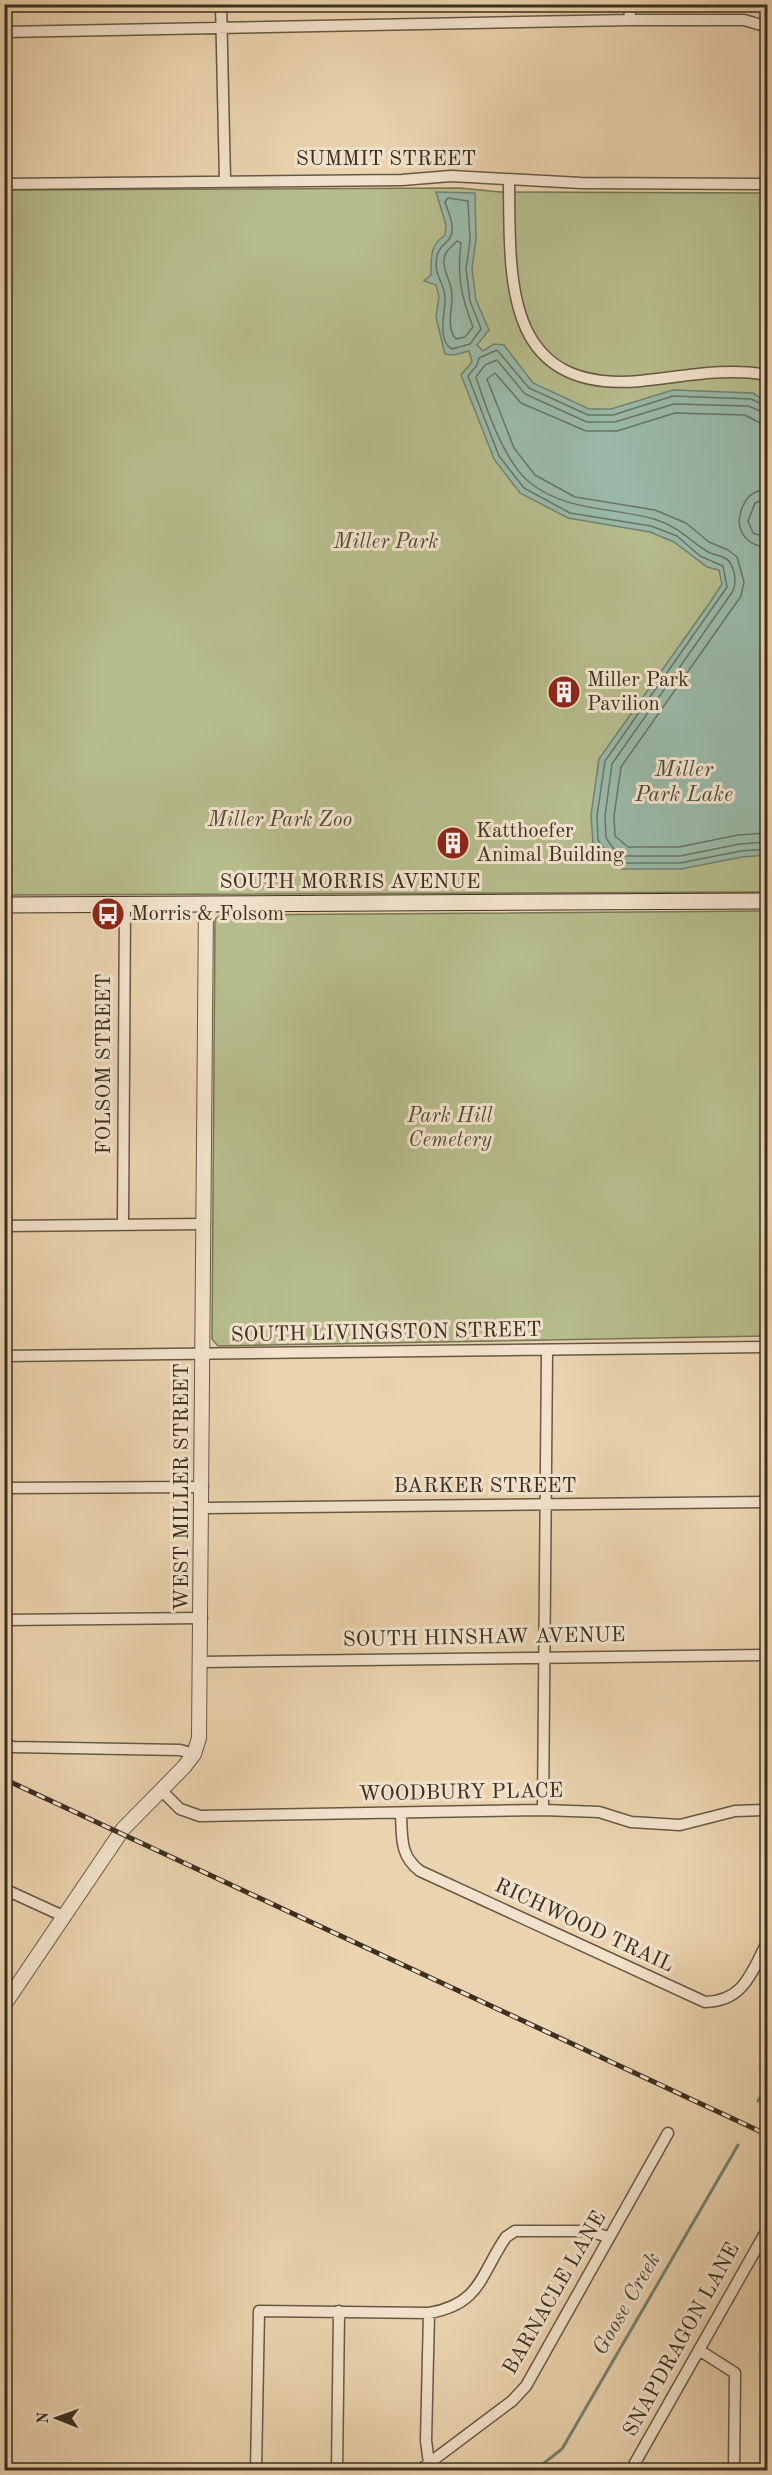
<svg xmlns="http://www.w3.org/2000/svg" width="772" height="2475" viewBox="0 0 772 2475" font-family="'Old Standard TT',serif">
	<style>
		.green { fill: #b6bc8c; stroke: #787656; stroke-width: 1.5 }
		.water { fill: #99b8a7; stroke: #738171; stroke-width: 1.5 }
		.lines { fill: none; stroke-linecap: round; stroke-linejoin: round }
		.shore { stroke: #6a7464; stroke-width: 1.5 }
		.stream { stroke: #738171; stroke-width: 3 }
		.minor-casing { stroke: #675844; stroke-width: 13 }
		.tertiary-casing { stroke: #675844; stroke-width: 16 }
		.secondary-casing { stroke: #3b2f20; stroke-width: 17 }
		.minor { stroke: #f2e2cb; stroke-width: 10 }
		.tertiary { stroke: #f2e2cb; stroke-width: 14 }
		.secondary { stroke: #f2e2cb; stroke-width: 15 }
		.rail-casing { stroke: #3b2f20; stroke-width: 5 }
		.rail { stroke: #f2e2cb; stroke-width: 3; stroke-dasharray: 9; stroke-linecap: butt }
		.labels { text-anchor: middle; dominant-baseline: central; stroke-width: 6; stroke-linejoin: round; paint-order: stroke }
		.street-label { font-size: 21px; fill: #3b2f20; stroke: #f2e2cb }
		.park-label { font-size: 21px; font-style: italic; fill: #544b36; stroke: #f2e2cb }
		.poi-label { font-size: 21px; fill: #3b2f20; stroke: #f2e2cb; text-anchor: start }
		.water-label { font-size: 22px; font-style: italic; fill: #4e4a3b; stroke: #f2e2cb }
	</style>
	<rect width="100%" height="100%" fill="#ebd3af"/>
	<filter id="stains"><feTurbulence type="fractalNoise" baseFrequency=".00333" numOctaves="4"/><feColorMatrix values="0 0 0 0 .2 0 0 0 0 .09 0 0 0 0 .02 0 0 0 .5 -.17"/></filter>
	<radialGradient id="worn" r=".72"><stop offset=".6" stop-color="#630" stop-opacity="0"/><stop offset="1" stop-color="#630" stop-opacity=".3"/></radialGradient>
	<path class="green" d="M460 188 500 192 767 193V892L5 895 4 190Z
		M767 911V1336L218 1346 212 1339 215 919 221 915Z"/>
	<path class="water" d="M436 192 475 193 476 240 472 268 476 300 489 330 477 345 483 351 494 344 504 345 533 383 589 409H611L673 390 753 393 767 402V505L761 522 768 526 767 855 742 857 681 869H622L604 860 593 843 591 815 599 759 711 601 722 584 719 570 707 567 674 542 650 532 568 518 520 493 494 459 461 375 472 362 469 351 454 355 445 354 436 317 439 296 436 285 424 281 431 275C431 258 430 245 445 235L446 225Z"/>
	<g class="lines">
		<path class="shore" d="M448 198 468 201 470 240 466 269 470 301 481 329 470 344 452 349C436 340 446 311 445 296 444 281 433 276 437 256 439 246 445 245 450 238 456 227 448 212 445 202Z
			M457 241 461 243C457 277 461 296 473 327L465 337 456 339C446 328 452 310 452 297 453 283 443 274 444 260 445 250 451 248 457 241Z
			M768 407 751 399 673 396 613 415H588L529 388 497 350 479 358 477 365 468 376 499 456 524 488 570 513 651 526 677 536 700 556 723 566 727 587 605 761 597 816 598 840 608 855 624 863H680L741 851 768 849
			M768 414 748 406 674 404 615 422H587L525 394 497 360 485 365 476 377C486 408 504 461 529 482 566 512 612 507 654 519 680 527 688 540 708 552 714 555 720 555 725 558 735 564 737 582 733 591L612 764 605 816 606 838 614 849 626 856H680L740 844 768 842
			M768 423 758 422 745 415 675 413 617 431H586L521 403 495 373 487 379 514 448 535 475 575 497 655 510 686 523 709 542 728 550 737 557 744 582 741 596 621 767 614 816 615 836 628 847H679L738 835 768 833
			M768 489C749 490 741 504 739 521 740 537 752 547 768 547
			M768 498 755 503 748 521 753 533 768 538"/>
		<path class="stream" d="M758 2101 768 2084
			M535 2470 562 2449 738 2145"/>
		<g class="minor-casing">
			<path id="minor" d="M221 4 225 181
				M629 4 630 20
				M4 32 630 20H744L768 27
				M509 181C510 280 503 393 640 381 682 377 725 367 768 375
				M4 184 402 180 451 176 581 183 768 184
				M123 1224 125 904
				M4 1226 205 1224
				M4 1356 768 1347
				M4 1488 203 1487
				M203 1508 768 1502
				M4 1620 202 1618
				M202 1662 768 1655
				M4 1744 13 1747 180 1750 194 1754
				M161 1790 180 1809 200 1816 543 1810 599 1812 631 1822 680 1825 735 1811 768 1810
				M543 1810 547 1350
				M401 1814C402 1838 400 1856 420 1871L705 2002C745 2001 751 1972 768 1941
				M4 1889 63 1916
				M429 2313 426 2441 429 2463
				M699 2350 735 2373 734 2470
				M256 2470 259 2311 429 2313C481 2304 480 2275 506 2237L515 2231H589L608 2237
				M337 2470 339 2311
				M420 2470 512 2401 526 2386 668 2133
				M631 2470 768 2228"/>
		</g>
		<g class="tertiary-casing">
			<path id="tertiary" d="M4 2005 123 1829 184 1767 194 1754 199 1738 206 904"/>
		</g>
		<g class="secondary-casing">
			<path id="secondary" d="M4 905 768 901"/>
		</g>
		<use href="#minor" class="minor"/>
		<use href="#tertiary" class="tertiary"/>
		<use href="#secondary" class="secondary"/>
		<g class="rail-casing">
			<path id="rail" d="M4 1779 768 2135"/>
		</g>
		<use href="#rail" class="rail"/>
	</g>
	<defs>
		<g id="building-disc" transform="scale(1.725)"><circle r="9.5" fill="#8f2418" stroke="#f2e2cb"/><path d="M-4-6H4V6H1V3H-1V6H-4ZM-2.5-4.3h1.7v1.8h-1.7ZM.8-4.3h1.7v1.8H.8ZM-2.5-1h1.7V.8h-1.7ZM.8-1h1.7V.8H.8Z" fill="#fff"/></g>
		<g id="bus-disc" transform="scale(1.725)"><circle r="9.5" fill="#8f2418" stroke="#f2e2cb"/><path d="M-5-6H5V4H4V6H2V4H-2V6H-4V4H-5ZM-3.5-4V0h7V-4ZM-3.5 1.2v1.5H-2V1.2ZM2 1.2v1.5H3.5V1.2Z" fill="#fff"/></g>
	</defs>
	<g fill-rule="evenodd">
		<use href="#building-disc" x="564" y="692"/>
		<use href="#building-disc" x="453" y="843"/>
		<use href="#bus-disc" x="108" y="914"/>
	</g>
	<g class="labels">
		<g class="street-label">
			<text x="386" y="159">SUMMIT STREET</text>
			<text x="350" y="882">SOUTH MORRIS AVENUE</text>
			<text transform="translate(104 1064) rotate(-90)">FOLSOM STREET</text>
			<text transform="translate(386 1333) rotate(-1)">SOUTH LIVINGSTON STREET</text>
			<text x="485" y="1486">BARKER STREET</text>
			<text transform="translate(182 1487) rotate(-90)">WEST MILLER STREET</text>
			<text transform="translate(484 1638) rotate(-1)">SOUTH HINSHAW AVENUE</text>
			<text transform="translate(461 1793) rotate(-1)">WOODBURY PLACE</text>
			<text transform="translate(584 1926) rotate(25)">RICHWOOD TRAIL</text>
			<text transform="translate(555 2293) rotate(-60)">BARNACLE LANE</text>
			<text transform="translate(682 2340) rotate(-61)">SNAPDRAGON LANE</text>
		</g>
		<g class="park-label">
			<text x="386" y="542">Miller Park</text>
			<text x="280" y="820">Miller Park Zoo</text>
			<text x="450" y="1116">Park Hill<tspan x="450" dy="24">Cemetery</tspan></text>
		</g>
		<g class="poi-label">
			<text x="587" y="680">Miller Park<tspan x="587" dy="24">Pavilion</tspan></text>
			<text x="476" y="831">Katthoefer<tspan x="476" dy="24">Animal Building</tspan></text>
			<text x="131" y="914">Morris &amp; Folsom</text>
		</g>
		<g class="water-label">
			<text x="684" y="770">Miller<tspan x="684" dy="25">Park Lake</tspan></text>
			<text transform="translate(627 2304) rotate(-60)">Goose Creek</text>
		</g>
	</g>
	<rect width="772" height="2475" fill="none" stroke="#ebd3af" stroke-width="24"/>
	<rect x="6" y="6" width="760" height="2463" fill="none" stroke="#3b2f20" stroke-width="3"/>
	<rect x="12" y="12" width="748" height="2451" fill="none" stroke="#3b2f20" stroke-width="1.5"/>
	<g transform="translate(57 2418) rotate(271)" stroke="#f2e2cb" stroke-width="4.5" paint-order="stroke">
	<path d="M0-4.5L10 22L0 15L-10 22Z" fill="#3b2f20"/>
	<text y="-9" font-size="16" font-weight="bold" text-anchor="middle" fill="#3b2f20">N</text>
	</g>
	<rect width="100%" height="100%" filter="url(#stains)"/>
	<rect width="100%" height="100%" fill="url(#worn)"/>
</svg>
